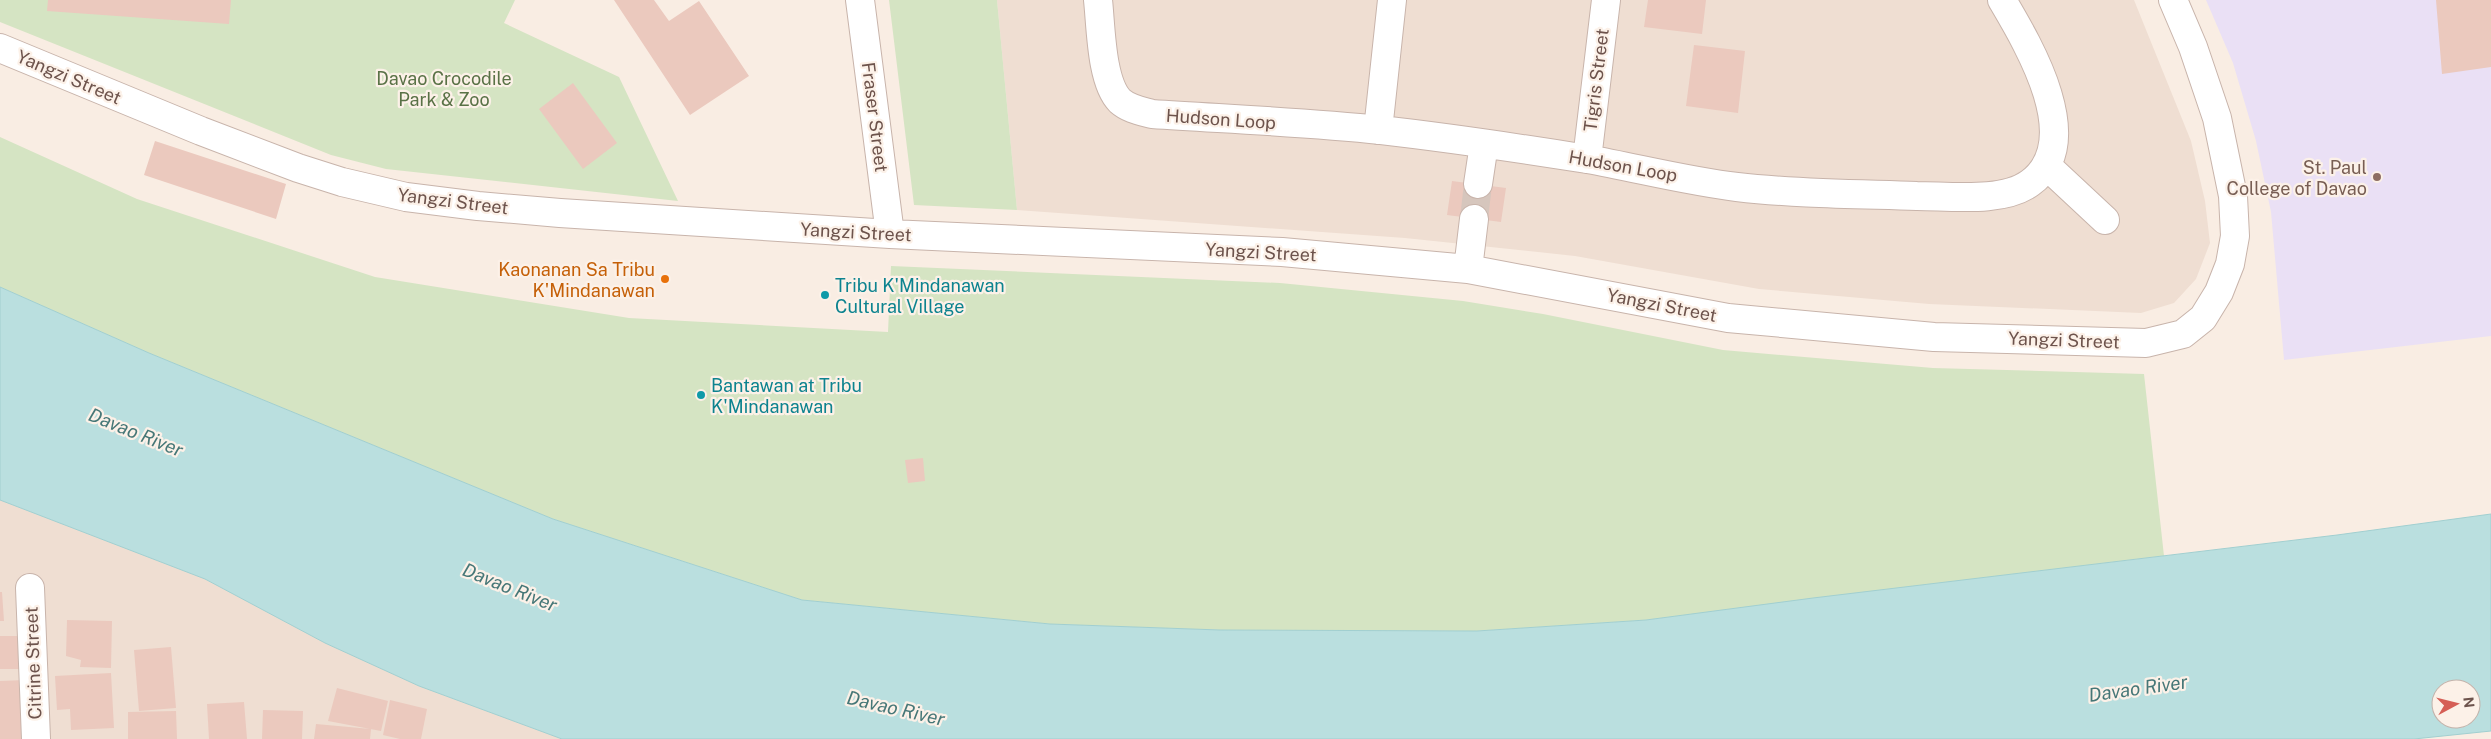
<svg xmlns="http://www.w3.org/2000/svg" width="2491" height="739" viewBox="0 0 2491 739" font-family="'Public Sans',sans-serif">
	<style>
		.residential { fill: #efded2 }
		.education { fill: #eae0f5 }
		.green { fill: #d5e4c3 }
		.water { fill: #badfdf; stroke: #a1cfd0; fill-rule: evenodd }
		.building { fill: #ebc9be }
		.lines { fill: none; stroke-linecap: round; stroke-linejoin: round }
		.street-tunnel { stroke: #d6c6bd; stroke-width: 28; stroke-dasharray: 28 14; stroke-linecap: butt }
		.street-casing { stroke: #c8b4ab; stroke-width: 30 }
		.street { stroke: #fff; stroke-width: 28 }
		.education-dot { fill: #8d6e63; stroke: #fcf1e8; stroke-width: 2 }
		.food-dot { fill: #e8710a; stroke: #fcf1e8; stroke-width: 2 }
		.culture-dot { fill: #0f9aa8; stroke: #fcf1e8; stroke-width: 2 }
		.labels { text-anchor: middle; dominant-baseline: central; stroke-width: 4.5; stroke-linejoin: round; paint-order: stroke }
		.street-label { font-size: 18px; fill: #6d534c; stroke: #fcf1e8 }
		.park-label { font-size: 18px; fill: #597246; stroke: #fcf1e8 }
		.education-label { font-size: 18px; fill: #785e54; stroke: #fcf1e8; text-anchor: end }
		.food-label { font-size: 18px; fill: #c56008; stroke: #fcf1e8; text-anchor: end }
		.culture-label { font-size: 18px; fill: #0d838f; stroke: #fcf1e8; text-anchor: start }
		.water-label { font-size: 19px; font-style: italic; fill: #467777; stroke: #fcf1e8 }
	</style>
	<rect width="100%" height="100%" fill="#f9ede3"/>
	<path class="residential" d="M997 0H2134L2191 141 2205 201 2210 243 2196 279 2174 303 2141 313 1929 304 1759 289 1575 256 1405 238 1017 210Z
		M0 500 205 579 325 643 419 686 562 739H0Z"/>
	<path class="education" d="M2206 0H2491V336L2284 360 2271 212 2256 141 2233 63Z"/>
	<path class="green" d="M0 0H515L504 23 619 77 678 201 386 169 331 155 0 22Z
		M889 0H997L1017 210 914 205Z
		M0 137 137 199 375 277 629 318 888 332 891 266 1280 283 1463 301 1543 314 1723 350 1933 368 2144 374 2164 556 1646 620 1477 631 1220 630 1050 624 802 600 553 519 149 353 0 287Z"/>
	<path class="water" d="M0 287 149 353 553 519 802 600 1050 624 1220 630 1477 631 1646 620 1813 598 2337 535 2491 514V731L2414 739H562L419 686 325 643 205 579 0 500ZM2441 689H2471V719H2441Z"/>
	<path class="building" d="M48 0H231L229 24 47 11Z
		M614 0H654L669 21 699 1 749 76 690 115Z
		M1648 0H1706L1702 34 1644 27Z
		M2436 0H2491V67L2442 74Z
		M1694 45 1745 51 1738 113 1686 106Z
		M573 83 617 143 583 169 539 109Z
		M155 141 286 184 276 219 144 175Z
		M1452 181 1506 188 1501 222 1447 215Z
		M923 458 925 481 908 483 905 460Z
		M0 592H2L4 621H0Z
		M67 620 112 621 111 668 80 667 81 660 66 656Z
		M0 636H22L23 669H0Z
		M171 647 176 708 139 711 134 650Z
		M111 673 114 728 71 730 70 709 57 710 55 676Z
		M26 680 28 739H0V681Z
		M337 688 388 701 381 731 328 721Z
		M390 700 427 709 421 739H400L383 735Z
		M244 702 247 739H209L207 704Z
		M263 710 303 711 302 739H262Z
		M176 711 177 739H128V712Z
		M316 724 371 729 370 739H314Z"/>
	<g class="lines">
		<path class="street-tunnel" d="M1474 219 1478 184"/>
		<g class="street-casing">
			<path id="street" d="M860 0 890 234
				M1098 0C1101 27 1101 82 1120 101 1129 109 1141 111 1152 114 1228 119 1305 122 1381 130 1450 138 1518 148 1587 159 1637 168 1687 181 1737 187 1797 194 1858 194 1917 196 1950 196 2003 203 2030 183 2087 142 2028 44 2002 0
				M0 48 201 131 298 168 342 182 406 197 478 206 560 213 890 234 1282 252 1468 269 1728 318 1934 337 2146 343 2183 334 2203 318 2219 292 2230 264 2235 236 2233 196 2217 118 2193 47 2173 0
				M1378 130 1392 0
				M1587 159 1606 0
				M2046 165 2105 220
				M1478 184 1484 144
				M1468 269 1474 219
				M30 588 36 739"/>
		</g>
		<use href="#street" class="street"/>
	</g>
	<circle class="education-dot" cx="2377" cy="177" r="5"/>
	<circle class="food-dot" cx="665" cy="279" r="5"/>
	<g class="culture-dot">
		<circle cx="825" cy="295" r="5"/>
		<circle cx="701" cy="395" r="5"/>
	</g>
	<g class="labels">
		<g class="street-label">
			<text transform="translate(69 77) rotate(23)">Yangzi Street</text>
			<text transform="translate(1596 80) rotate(-83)">Tigris Street</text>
			<text transform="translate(875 117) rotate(83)">Fraser Street</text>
			<text transform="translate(1221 119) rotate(4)">Hudson Loop</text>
			<text transform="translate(1623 166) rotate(10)">Hudson Loop</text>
			<text transform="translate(453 201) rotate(7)">Yangzi Street</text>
			<text transform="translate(856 232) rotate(3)">Yangzi Street</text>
			<text transform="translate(1261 252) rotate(3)">Yangzi Street</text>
			<text transform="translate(1662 305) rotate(11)">Yangzi Street</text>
			<text transform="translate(2064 340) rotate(2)">Yangzi Street</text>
			<text transform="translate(33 663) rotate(-92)">Citrine Street</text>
		</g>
		<g class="park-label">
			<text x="444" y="78">Davao Crocodile<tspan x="444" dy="21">Park &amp; Zoo</tspan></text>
		</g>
		<g class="education-label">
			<text x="2367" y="167">St. Paul<tspan x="2367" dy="21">College of Davao</tspan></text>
		</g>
		<g class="food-label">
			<text x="655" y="269">Kaonanan Sa Tribu<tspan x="655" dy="21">K'Mindanawan</tspan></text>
		</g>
		<g class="culture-label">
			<text x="835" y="285">Tribu K'Mindanawan<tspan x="835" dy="21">Cultural Village</tspan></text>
			<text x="711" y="385">Bantawan at Tribu<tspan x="711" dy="21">K'Mindanawan</tspan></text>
		</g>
		<g class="water-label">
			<text transform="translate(136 432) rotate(22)">Davao River</text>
			<text transform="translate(510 587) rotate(22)">Davao River</text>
			<text transform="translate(2138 688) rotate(-8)">Davao River</text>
			<text transform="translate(896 708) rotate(13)">Davao River</text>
		</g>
	</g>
	<g transform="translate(2456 704) rotate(83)"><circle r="24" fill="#fcf1e8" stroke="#c3b2aa"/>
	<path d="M0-4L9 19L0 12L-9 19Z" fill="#d55f56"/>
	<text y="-8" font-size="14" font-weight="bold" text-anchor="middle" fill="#6d534c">N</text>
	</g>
</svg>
